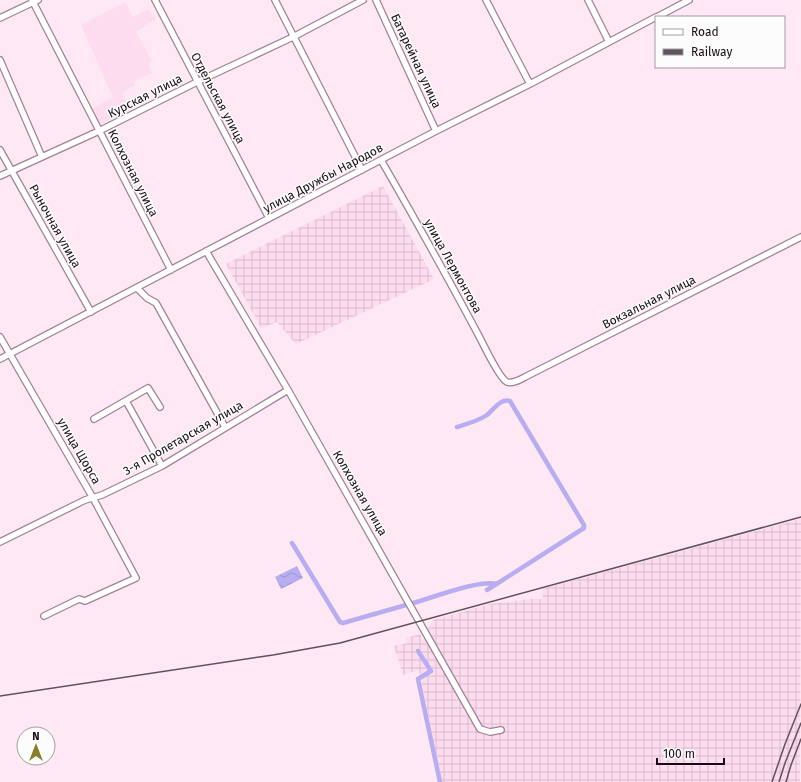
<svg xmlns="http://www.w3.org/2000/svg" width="801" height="782" viewBox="0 0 801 782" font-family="'Fira Sans',sans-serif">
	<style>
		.built { fill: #fddcf0 }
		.industrial { fill: url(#industrial-grid) }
		.water { fill: url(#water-waves) }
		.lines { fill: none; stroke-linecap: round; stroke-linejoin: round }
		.canal { stroke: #b9adf1; stroke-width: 4.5 }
		.minor-casing { stroke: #a28295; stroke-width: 8 }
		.minor { stroke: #fff; stroke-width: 5.5 }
		.rail { stroke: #60525a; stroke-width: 1.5 }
		.labels { text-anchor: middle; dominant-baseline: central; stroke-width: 3; stroke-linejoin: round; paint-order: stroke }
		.street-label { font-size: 12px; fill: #170c13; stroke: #fcfcfc }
	</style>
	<defs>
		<pattern id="industrial-grid" width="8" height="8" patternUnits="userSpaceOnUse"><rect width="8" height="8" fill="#fddcf0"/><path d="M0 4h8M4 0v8" fill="none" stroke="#d8bccd"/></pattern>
		<pattern id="water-waves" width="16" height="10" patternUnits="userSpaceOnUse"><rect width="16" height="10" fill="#b9adf1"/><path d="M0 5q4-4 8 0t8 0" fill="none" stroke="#9e94ce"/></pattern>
	</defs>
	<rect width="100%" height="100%" fill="#fde8f4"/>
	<path class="built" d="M126 2 132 17 148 9 155 19 136 32 152 61 148 64 152 73 134 81 135 85 122 93 130 109 101 124 92 109 113 97 81 25Z"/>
	<path class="industrial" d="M383 186 434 279 296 344 277 322 261 328 226 264Z
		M801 519 800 782H442L419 670 403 675 394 646 407 643 406 638 420 634 422 640 431 635 428 629 433 620 490 604 529 599H543L542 589Z"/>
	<path class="water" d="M297 566 303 578 281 589 275 577Z"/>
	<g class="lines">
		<path class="canal" d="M457 427C467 424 478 421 487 415 494 409 501 398 510 401L584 525V528L487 590
			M292 543 340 622 343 623 406 605
			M413 603C432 598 480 579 497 584
			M418 651 431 671 418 679 440 782"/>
		<g class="minor-casing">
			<path id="minor" d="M32 0 171 270
				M155 0 269 218
				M275 0 362 170
				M376 0 436 131
				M486 0 530 84
				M588 0 609 42
				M657 17 689 0
				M0 18 38 0
				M0 60 42 157
				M0 150 91 312
				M381 160C415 219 448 278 480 338 484 346 500 379 507 382 513 384 521 379 527 376L801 237
				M0 176 99 131 197 82 293 37 363 0
				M206 251 288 390 480 729 490 732 501 730
				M137 288 147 298 156 303 225 427
				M0 337 93 498 136 578 85 601 79 599 44 616
				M0 359 436 131 530 84 656 17
				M126 401 162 466
				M94 419 148 388 160 407
				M0 542 85 500 102 495 162 466 288 390"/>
		</g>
		<use href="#minor" class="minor"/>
		<path class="rail" d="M0 696 273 655 340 643 801 517
			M772 782 785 744 801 704
			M779 782 785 763 801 723
			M786 782 791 765 801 739"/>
	</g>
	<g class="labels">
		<g class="street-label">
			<text transform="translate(416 61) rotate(65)">Батарейная улица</text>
			<text transform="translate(145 96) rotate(-27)">Курская улица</text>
			<text transform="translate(218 98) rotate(62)">Отдельская улица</text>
			<text transform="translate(133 173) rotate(63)">Колхозная улица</text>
			<text transform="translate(323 178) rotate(-28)">улица Дружбы Народов</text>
			<text transform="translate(55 226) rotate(61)">Рыночная улица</text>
			<text transform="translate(453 266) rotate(61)">улица Лермонтова</text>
			<text transform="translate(649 302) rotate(-27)">Вокзальная улица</text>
			<text transform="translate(183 438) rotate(-30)">3-я Пролетарская улица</text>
			<text transform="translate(79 451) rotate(60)">улица Щорса</text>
			<text transform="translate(360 493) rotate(60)">Колхозная улица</text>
		</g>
	</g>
	<rect x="655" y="16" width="130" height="52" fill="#fcfcfc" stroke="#a09c9f"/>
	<rect x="663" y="29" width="20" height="6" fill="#ffffff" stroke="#a09c9f"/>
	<text x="691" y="36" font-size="12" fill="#170c13">Road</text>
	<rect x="663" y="49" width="20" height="6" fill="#60525a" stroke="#a09c9f"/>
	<text x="691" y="56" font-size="12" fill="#170c13">Railway</text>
	<g transform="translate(36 746)"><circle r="19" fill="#fcfcfc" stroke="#a09c9f"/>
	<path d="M0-3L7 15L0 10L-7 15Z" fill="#868028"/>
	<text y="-6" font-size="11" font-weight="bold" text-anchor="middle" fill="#170c13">N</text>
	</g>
	<path d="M657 758v6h67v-6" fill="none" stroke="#170c13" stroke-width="2"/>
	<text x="663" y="758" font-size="12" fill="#170c13" stroke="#fcfcfc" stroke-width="3" paint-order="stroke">100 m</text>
</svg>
